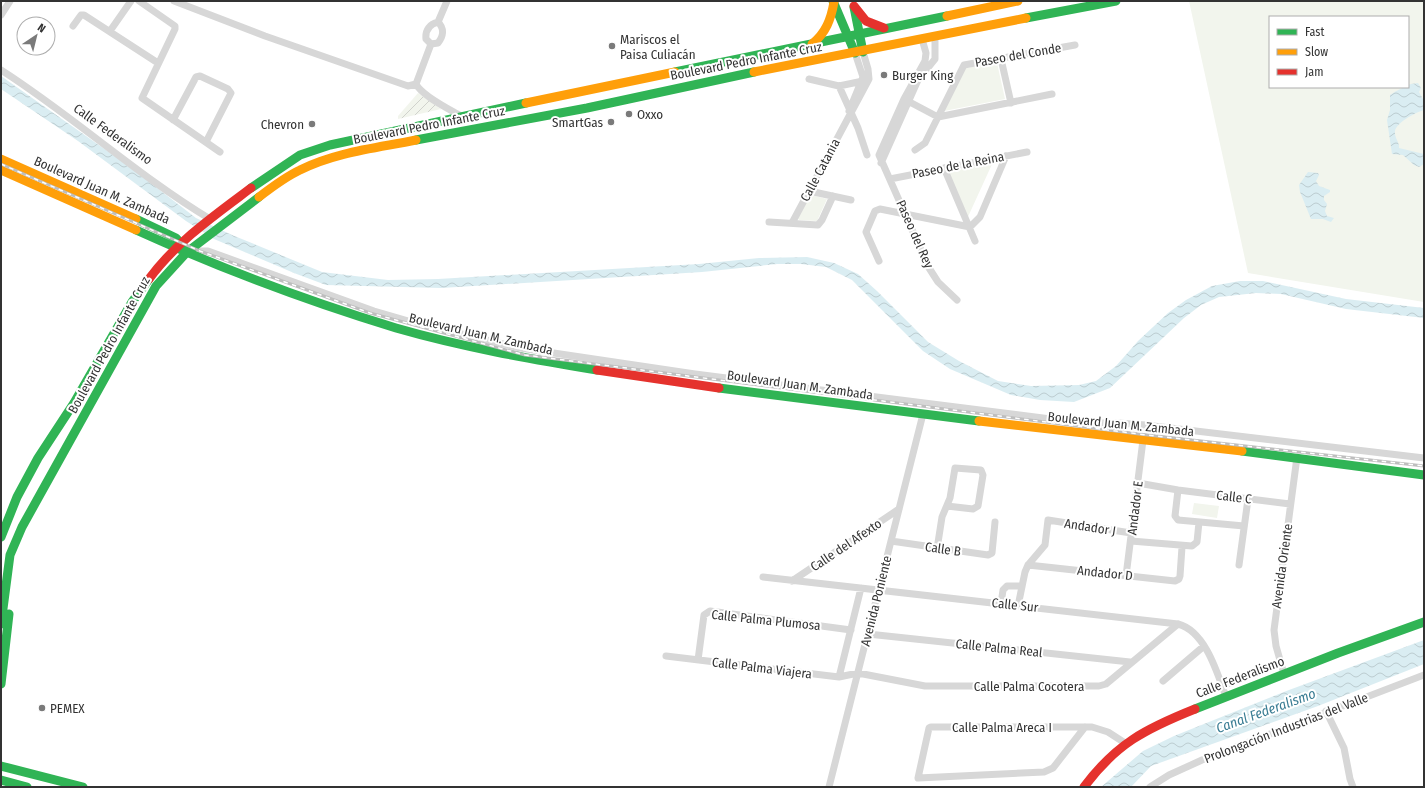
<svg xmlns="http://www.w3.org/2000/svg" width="1425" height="788" viewBox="0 0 1425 788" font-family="'Fira Sans Condensed',sans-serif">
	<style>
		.green { fill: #f2f5ed; fill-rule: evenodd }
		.garden { fill: url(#garden-furrows) }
		.water { fill: url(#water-waves) }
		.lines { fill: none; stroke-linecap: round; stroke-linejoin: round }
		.street { stroke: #d7d7d7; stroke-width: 7 }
		.fast { stroke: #30b455; stroke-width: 9 }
		.slow { stroke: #ff9f0a; stroke-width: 9 }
		.jam { stroke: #e5322d; stroke-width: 9 }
		.rail-casing { stroke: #bebebe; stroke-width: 3 }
		.rail { stroke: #fff; stroke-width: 1.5; stroke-dasharray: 4.5; stroke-linecap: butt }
		.poi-dot { fill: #7a7a7a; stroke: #fff; stroke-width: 1.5 }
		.labels { text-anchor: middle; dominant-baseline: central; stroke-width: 4; stroke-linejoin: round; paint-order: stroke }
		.poi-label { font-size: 13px; fill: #333; stroke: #fff; text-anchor: start }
		.street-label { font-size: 13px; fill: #333; stroke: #fff }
		.water-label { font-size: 14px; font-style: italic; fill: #397c93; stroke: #fff }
	</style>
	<defs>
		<pattern id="garden-furrows" width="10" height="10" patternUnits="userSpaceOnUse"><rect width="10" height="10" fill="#f2f5ed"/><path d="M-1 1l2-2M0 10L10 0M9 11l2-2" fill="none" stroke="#d0d2cc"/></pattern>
		<pattern id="water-waves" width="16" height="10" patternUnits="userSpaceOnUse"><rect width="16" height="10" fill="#daedf2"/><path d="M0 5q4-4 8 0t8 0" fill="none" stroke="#bcccd0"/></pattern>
	</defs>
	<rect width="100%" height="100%" fill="#fff"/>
	<path class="green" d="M1189 1H1424V302L1248 273ZM1270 17H1408V87H1270Z
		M997 63 1005 99 939 112 960 69Z
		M993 162 967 219 948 172Z
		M807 194 827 199 817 221 799 220 796 216Z
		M1194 503 1219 506 1217 518 1192 514Z"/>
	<path class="garden" d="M418 93 441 109 398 119V116Z"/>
	<path class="water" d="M1 76 130 167 196 218 232 235 322 272 388 280 438 279 699 264 759 258 807 257 834 263 858 274 877 291 928 342 959 361 998 381 1031 386 1079 385 1096 381 1116 366 1138 341 1168 313 1186 300 1212 286 1240 281H1263L1346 299 1424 308V318L1346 309 1281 294 1256 293 1219 297 1201 305 1184 318 1110 388 1074 402 1040 400 1011 395 950 369 923 351 852 280 826 267 801 264H777L702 272 441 288 326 285 294 273 214 239 186 221 78 141 1 89Z
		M1418 83 1421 88 1419 92 1424 101V110C1416 112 1396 123 1395 131 1394 137 1400 143 1399 148L1424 154V164L1419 167 1414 165 1403 155 1392 154 1387 120 1390 110V95C1397 90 1405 87 1411 84Z
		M1308 172 1318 173 1319 175 1316 181 1319 186 1330 190V192L1324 196V200L1327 204 1325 211 1327 216 1334 218 1331 222 1323 219H1311L1300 192 1299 185Z
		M1424 640V664L1318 706 1151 766 1131 787H1101L1143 751 1174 736 1289 690Z"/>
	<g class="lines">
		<path class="street" d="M139 1 175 26V29L142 98 220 152
			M174 1 265 36 408 86 416 84
			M1 15 10 1
			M438 22C445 29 443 37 438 43L431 44 426 39C425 30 430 24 438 22Z
			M438 22 447 1
			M73 26 81 15H84L158 63
			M110 31 131 1
			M922 39 926 53 925 61 904 99 879 155 929 268 938 282 957 300
			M1001 59 1011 103
			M1 70C73 116 137 175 210 219
			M809 79 839 86 863 81
			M416 84C422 96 449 109 461 116
			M416 84 431 44
			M839 86 858 128 867 155
			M904 99 938 117 1052 94
			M849 111 863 77 855 53
			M173 120 196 77 200 76 228 89 231 93 206 142
			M915 150 925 143 964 65 1075 45
			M881 163 918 80 935 59V36
			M944 168 975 241
			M890 179 1027 152
			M809 191 851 200
			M769 222 818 225 822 220 833 196
			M792 223 869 79 868 69 863 52
			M190 251H208L374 311 412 322 520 348 695 374 1082 423H1118L1145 425 1424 458
			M879 261 866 232 875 211 880 209 970 227 980 217 1006 156
			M1138 483 1178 490 1290 504
			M1178 490 1175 516 1178 520 1244 526
			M891 541 988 555 992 553 995 522
			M1131 541 1192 546 1197 542 1199 522
			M937 549 942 517 950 498 955 468 981 470 983 475 978 506 973 509 947 506
			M1028 565 1175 581 1179 579 1180 576 1182 547
			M1239 565 1248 499
			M1126 576 1143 440
			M763 577 1178 624C1205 631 1217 672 1226 697
			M792 581 899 509
			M1001 604 1003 590 1007 586H1021
			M1018 606 1025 572 1028 565 1045 545 1048 520 1131 533
			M868 634 1130 662
			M666 656 839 677 858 673 925 686H1099L1106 684 1178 624
			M698 660 704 615 710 611 851 630
			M1284 674 1276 646 1274 630 1297 457
			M839 677 861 588
			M1163 681 1204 646
			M1222 686 1281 663
			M1326 711 1344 748 1350 779 1353 787
			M1085 727 1053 768 1044 772 918 778 929 728 931 727H1092L1108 732 1125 743
			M829 787 923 414
			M1150 787 1169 775 1202 760 1424 675"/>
		<path class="fast" d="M833 1 855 53
			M854 7 863 52
			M1026 18 1116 1
			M675 72 947 16
			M416 140 587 108 754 72
			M251 188 300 155 330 145 526 103
			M136 219 176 238 185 248
			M136 230C220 268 307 301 396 328 462 347 530 359 597 370
			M719 388 979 421
			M1242 451 1424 475
			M1 537 17 497 38 458 74 403 132 302 149 279
			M1 624 10 555 22 527 156 286 187 252 259 197
			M1 684 9 614
			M1195 709 1338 653 1424 622
			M1 766 83 787
			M1 780 27 787"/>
		<path class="slow" d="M947 16 1018 1
			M812 44C826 33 831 19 834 2
			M754 72 1026 18
			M526 103 675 72
			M1 159 136 219
			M1 170 136 230
			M259 197C272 187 285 177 300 170 336 152 377 148 416 140
			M979 421 1242 451"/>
		<path class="jam" d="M854 6 866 21 884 28
			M149 279C176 242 215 215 251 188
			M597 370 719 388
			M1084 787C1116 744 1145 729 1195 709"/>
		<g class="rail-casing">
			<path id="rail" d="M1 164 200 251 370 313 525 355 1139 434 1424 466"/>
		</g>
		<use href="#rail" class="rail"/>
	</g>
	<g class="poi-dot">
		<circle cx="612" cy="46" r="4"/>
		<circle cx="884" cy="75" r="4"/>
		<circle cx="629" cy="114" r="4"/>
		<circle cx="611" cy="122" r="4"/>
		<circle cx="312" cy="124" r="4"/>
		<circle cx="42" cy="708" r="4"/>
	</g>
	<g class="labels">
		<g class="poi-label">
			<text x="620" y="39">Mariscos el<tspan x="620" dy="15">Paisa Culiacán</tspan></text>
			<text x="892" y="75">Burger King</text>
			<text x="637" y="114">Oxxo</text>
			<text x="603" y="122" text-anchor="end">SmartGas</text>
			<text x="304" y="124" text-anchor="end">Chevron</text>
			<text x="50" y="708">PEMEX</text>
		</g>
		<g class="street-label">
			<text transform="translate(1018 55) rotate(-10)">Paseo del Conde</text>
			<text transform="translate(746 61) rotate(-11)">Boulevard Pedro Infante Cruz</text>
			<text transform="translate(429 125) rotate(-11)">Boulevard Pedro Infante Cruz</text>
			<text transform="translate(113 134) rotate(36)">Calle Federalismo</text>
			<text transform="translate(958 165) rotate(-11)">Paseo de la Reina</text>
			<text transform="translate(820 170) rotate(-62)">Calle Catania</text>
			<text transform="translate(102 190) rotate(24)">Boulevard Juan M. Zambada</text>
			<text transform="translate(915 234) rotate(66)">Paseo del Rey</text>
			<text transform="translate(481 334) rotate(13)">Boulevard Juan M. Zambada</text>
			<text transform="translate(109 345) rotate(-61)">Boulevard Pedro Infante Cruz</text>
			<text transform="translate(800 385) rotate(8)">Boulevard Juan M. Zambada</text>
			<text transform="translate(1121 424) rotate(6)">Boulevard Juan M. Zambada</text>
			<text transform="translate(1234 497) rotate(7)">Calle C</text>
			<text transform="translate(1135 508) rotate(-83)">Andador E</text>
			<text transform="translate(1090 527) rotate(9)">Andador J</text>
			<text transform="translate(846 545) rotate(-34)">Calle del Afexto</text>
			<text transform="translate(943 549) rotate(8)">Calle B</text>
			<text transform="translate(1282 566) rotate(-82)">Avenida Oriente</text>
			<text transform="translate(1105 573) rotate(6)">Andador D</text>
			<text transform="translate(876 601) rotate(-76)">Avenida Poniente</text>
			<text transform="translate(1015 605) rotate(6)">Calle Sur</text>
			<text transform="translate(766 620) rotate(6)">Calle Palma Plumosa</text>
			<text transform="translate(999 648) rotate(6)">Calle Palma Real</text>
			<text transform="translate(762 668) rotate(7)">Calle Palma Viajera</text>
			<text transform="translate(1240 677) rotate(-21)">Calle Federalismo</text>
			<text x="1029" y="686">Calle Palma Cocotera</text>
			<text x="1002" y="727">Calle Palma Areca I</text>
			<text transform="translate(1286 728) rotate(-21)">Prolongación Industrias del Valle</text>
		</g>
		<g class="water-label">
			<text transform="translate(1266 711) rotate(-20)">Canal Federalismo</text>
		</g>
	</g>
	<rect width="1425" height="788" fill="none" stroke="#333333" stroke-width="4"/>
	<rect x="1269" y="16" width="140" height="72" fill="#ffffff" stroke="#adadad"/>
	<rect x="1277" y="29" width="20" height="6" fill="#30b455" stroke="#adadad"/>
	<text x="1305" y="36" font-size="12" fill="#333333">Fast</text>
	<rect x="1277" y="49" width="20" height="6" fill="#ff9f0a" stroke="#adadad"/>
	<text x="1305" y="56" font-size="12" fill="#333333">Slow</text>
	<rect x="1277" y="69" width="20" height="6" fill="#e5322d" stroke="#adadad"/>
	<text x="1305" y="76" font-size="12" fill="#333333">Jam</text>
	<g transform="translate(36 36) rotate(35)"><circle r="19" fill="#ffffff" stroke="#adadad"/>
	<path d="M0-3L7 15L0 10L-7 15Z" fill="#7a7a7a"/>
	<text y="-6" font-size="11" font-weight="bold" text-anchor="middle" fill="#333333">N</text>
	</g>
</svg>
